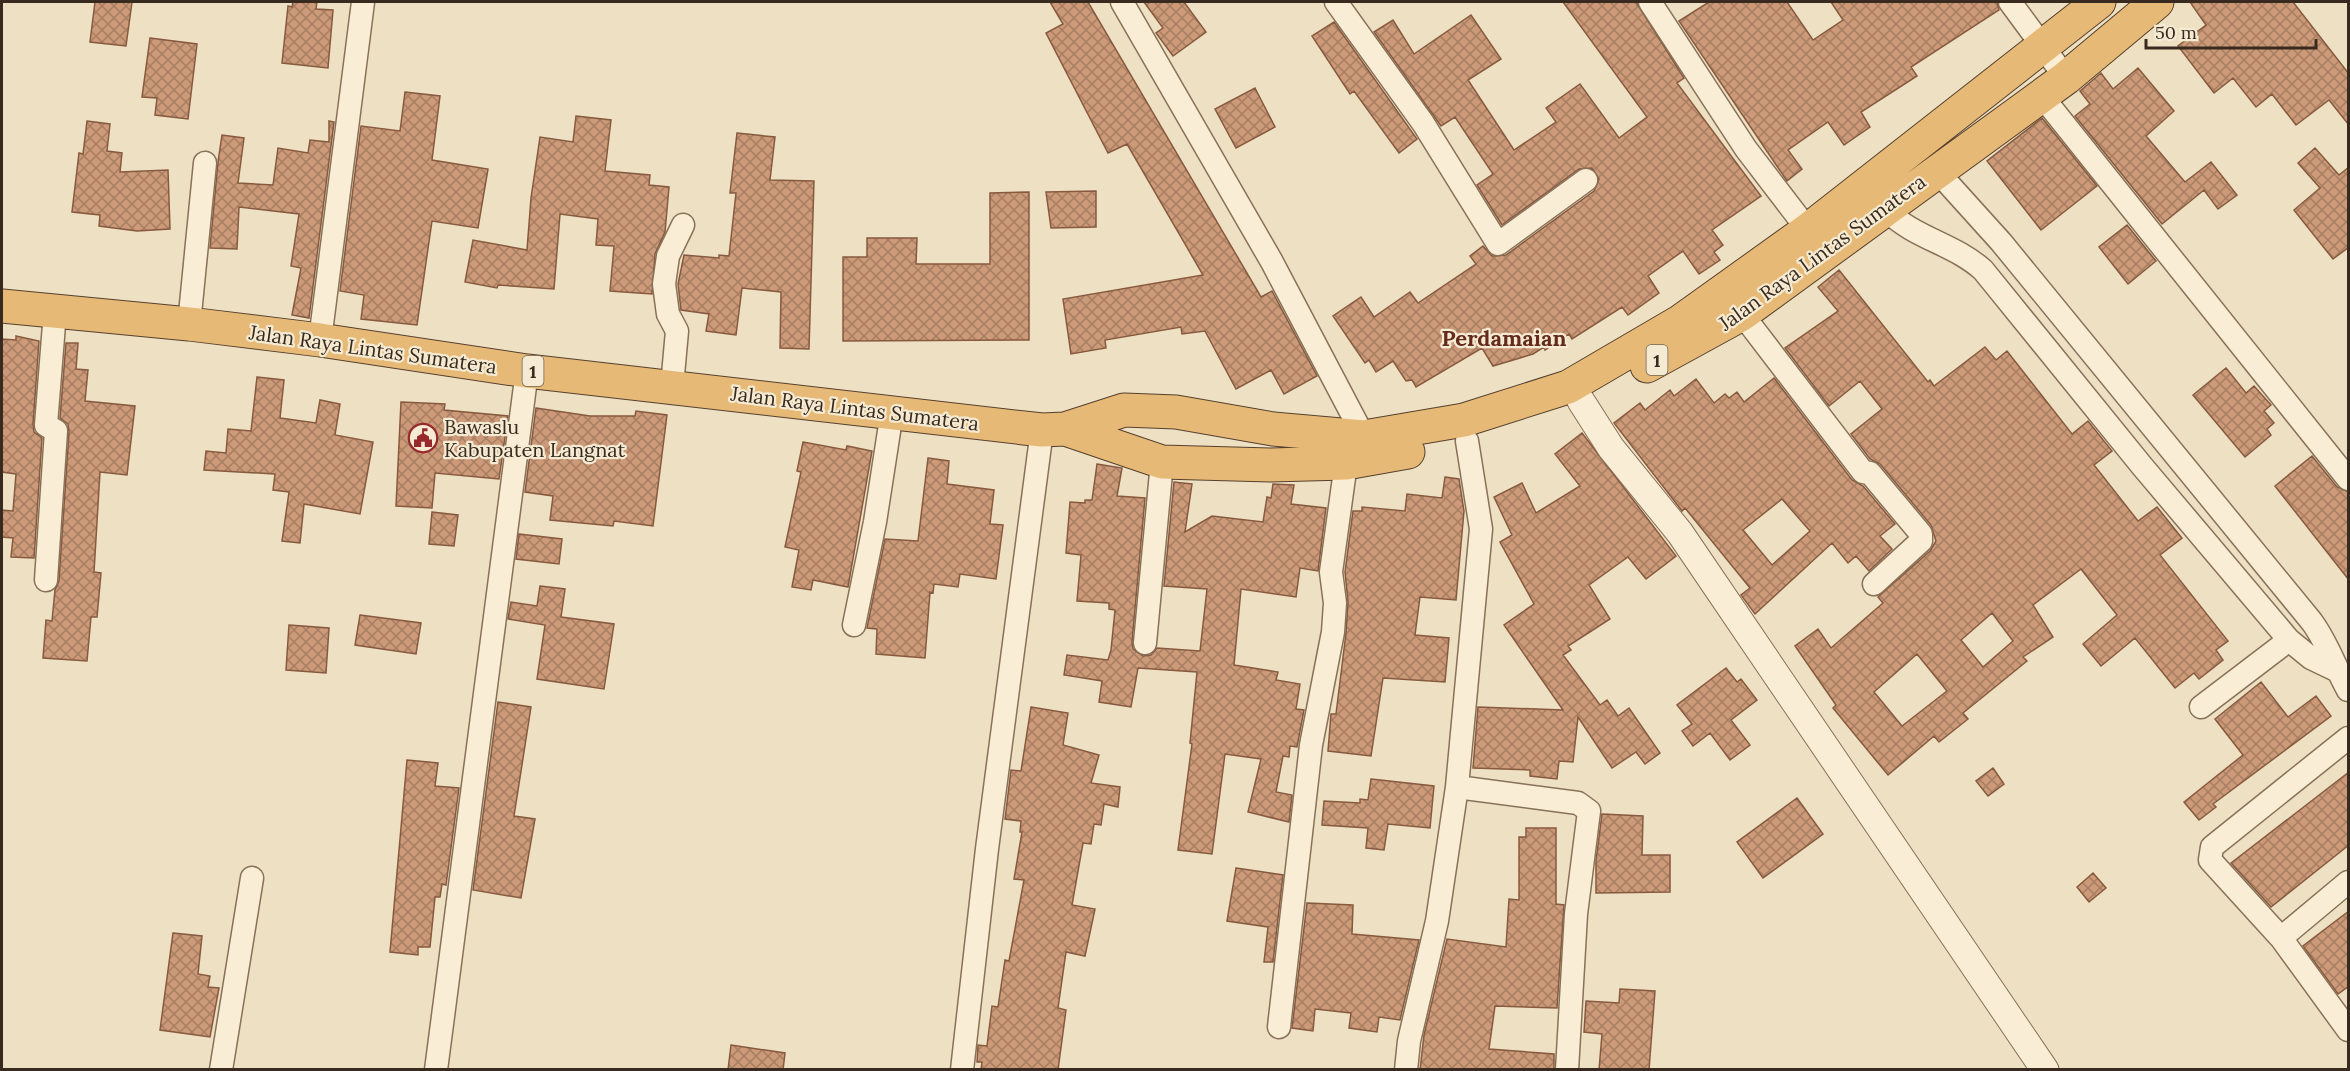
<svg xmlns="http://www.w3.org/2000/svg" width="2350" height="1071" viewBox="0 0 2350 1071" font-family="Lora,serif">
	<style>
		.building { fill: url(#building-cross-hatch); stroke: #875a3f; stroke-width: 1.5; fill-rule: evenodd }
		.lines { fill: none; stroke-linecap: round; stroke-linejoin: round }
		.minor-casing { stroke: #887159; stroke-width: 25 }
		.tertiary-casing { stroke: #887159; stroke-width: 29 }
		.trunk-casing { stroke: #55402e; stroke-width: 35 }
		.minor { stroke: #f9eed5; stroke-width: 22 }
		.tertiary { stroke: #f9eed5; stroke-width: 27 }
		.trunk { stroke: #e7b976; stroke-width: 33 }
		.labels { text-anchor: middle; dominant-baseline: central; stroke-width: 4.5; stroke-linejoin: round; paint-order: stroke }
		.shield { fill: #f5ead2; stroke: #716454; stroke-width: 1.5 }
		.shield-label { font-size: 18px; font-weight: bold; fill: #382a1e }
		.street-label { font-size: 20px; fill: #382a1e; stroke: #f5ead2 }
		.poi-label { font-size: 20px; fill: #382a1e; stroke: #f5ead2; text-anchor: start }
		.quarter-label { font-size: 22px; font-weight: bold; fill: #642b1d; stroke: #f5ead2 }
	</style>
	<defs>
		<pattern id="building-cross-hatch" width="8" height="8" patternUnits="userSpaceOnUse" patternTransform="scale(1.5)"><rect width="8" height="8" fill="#cc9a78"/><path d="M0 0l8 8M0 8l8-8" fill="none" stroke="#a77e62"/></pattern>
	</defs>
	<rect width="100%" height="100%" fill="#eee0c2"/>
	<path class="building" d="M95 2H132L126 46 90 42Z
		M293 2H317L316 9 333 10 328 68 282 63 288 6 292 7Z
		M1050 2H1088L1261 297 1272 291 1317 376 1284 394 1271 370 1236 389 1205 331 1182 334 1181 327 1105 340 1106 348 1071 354 1063 299 1203 275 1127 144 1108 153 1046 33 1063 24Z
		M1144 2H1184L1206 32 1173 56 1156 33 1163 28Z
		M1563 2H1636L1684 78 1677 83 1761 196 1712 230 1723 245 1714 252 1720 260 1699 274 1683 251 1648 276 1659 293 1628 315 1622 307 1572 339 1569 334 1545 350 1544 347 1533 354 1493 366 1482 348 1416 387 1412 380 1406 381 1393 361 1376 372 1369 360 1365 363 1333 316 1361 297 1374 317 1410 292 1418 303 1476 264 1470 256 1483 246 1492 256 1506 255 1594 191 1599 179 1592 168 1579 169 1502 225 1477 185 1493 174 1455 117 1441 126 1374 32 1393 20 1414 54 1471 15 1501 59 1468 80 1514 150 1556 122 1546 108 1580 84 1619 138 1647 117Z
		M1709 2H1787L1813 40 1843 20 1831 2H1997L1999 10 1911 67 1917 76 1861 112 1870 127 1844 145 1828 122 1788 150 1802 169 1787 181 1679 21Z
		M2190 2H2293L2349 74V125L2329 100 2296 125 2272 94 2256 107 2233 78 2214 93 2178 46 2206 25Z
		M1334 22 1417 139 1399 153 1354 91 1350 94 1312 36Z
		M150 38 197 44 188 119 155 115 157 98 142 97Z
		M2138 68 2174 111 2146 136 2185 182 2211 162 2237 195 2218 209 2204 190 2162 224 2075 116 2090 104 2080 91 2101 73 2113 89Z
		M1255 88 1275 127 1236 148 1215 109Z
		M405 92 440 96 432 160 488 169 478 228 432 221 417 325 361 319 364 295 340 291 361 126 400 131Z
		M576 116 611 120 605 171 650 175 649 185 669 187 665 232 655 254 652 294 610 291 614 246 596 245 598 219 560 214 554 289 498 285 497 288 465 282 473 240 527 250 531 198 540 137 573 142Z
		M2042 118 2097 186 2041 230 1987 161Z
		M87 121 110 124 107 151 122 153 120 172 168 170 170 229 137 231 99 226 100 215 72 212 79 153 83 154Z
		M329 121 334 122 309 318 292 315 301 268 291 266 299 214 239 207 237 249 210 248 218 162 222 135 244 138 238 183 273 185 278 148 308 153 310 140 329 142Z
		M737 133 775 137 770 180 814 181 809 349 780 348 781 292 742 288 736 335 706 331 709 314 681 310 678 284 684 255 719 258V255L729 256 736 193H730Z
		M2315 148 2339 175 2349 167V247L2333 259 2294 210 2320 188 2298 163Z
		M1096 191V227L1051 228 1046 192Z
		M1029 192V340L843 341V257H867V238H917L916 264H990V193Z
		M2127 225 2156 261 2128 284 2099 247Z
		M1839 270 1928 382 1930 380 1934 386 1985 347 1996 360 2007 351 2072 434 2088 421 2112 451 2094 465 2138 521 2157 507 2182 538 2160 555 2228 641 2216 650 2223 660 2199 679 2194 673 2175 688 2135 638 2101 666 2083 644 2117 615 2081 569 2033 605 2053 637 2023 657 2027 661 1963 713 1968 719 1939 742 1934 736 1888 775 1833 708 1836 705 1795 646 1818 629 1831 648 1883 603 1878 597 1930 551 1936 541 1931 525 1880 464 1870 459 1851 434 1882 409 1860 381 1829 406 1785 348 1838 311 1818 287ZM1992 613 2013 641 1983 667 1961 640ZM1917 654 1947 691 1902 726 1874 692Z
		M16 336 39 341 33 424 34 432 42 438 34 558 11 557 13 538 2 537V510L13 511 16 474 2 472V339L16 340Z
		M66 343H78L76 369 88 370 85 401 135 406 127 475 100 472 94 572 101 573 97 617H91L87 661 43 658 46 620 52 621 55 590 59 581 69 432 68 424 60 418Z
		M2226 368 2246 393 2254 386 2271 405 2264 411 2274 423 2267 429 2271 435 2245 457 2193 395Z
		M257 377 284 380 280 418 316 423 320 400 340 404 335 435 373 442 360 514 304 504 300 543 282 541 289 492 273 490 275 474 204 470 206 451 226 453 228 429 251 431Z
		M1774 378 1852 480 1863 486 1895 524 1880 536 1892 549 1869 571 1856 556 1848 563 1832 543 1755 614 1741 595 1750 588 1685 508 1682 511 1614 423 1640 403 1645 410 1670 390 1674 396 1696 379 1714 403 1725 394 1729 398 1737 392 1744 402ZM1782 499 1810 531 1772 565 1743 530Z
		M401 402 445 404 444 410 508 416 499 479 435 473 432 508 396 506Z
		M536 408 590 416H635L636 411 667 415 653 526 614 521 613 526 550 520 553 496 525 492Z
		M1582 433 1676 556 1646 579 1628 557 1589 585 1610 619 1568 646 1571 650 1563 655 1600 705 1607 700 1618 716 1629 708 1660 753 1645 764 1636 752 1612 768 1578 717 1573 762 1559 761 1557 779 1530 776V770L1473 768 1478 707 1563 710 1504 625 1534 604 1500 542 1512 535 1494 497 1522 483 1536 513 1580 486 1555 454Z
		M803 442 846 450 847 446 872 451 848 587 813 580 811 590 792 587 799 550 785 547 801 472 797 471Z
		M2312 456 2337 487 2349 492V580L2275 486Z
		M928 458 949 461 947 484 994 490 990 524 1003 525 996 579 960 574 958 587 934 584 933 593 930 592 925 658 876 654 877 629 867 628 885 539 918 541Z
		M1097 464 1122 468 1117 496 1145 498 1132 642 1133 649 1143 656 1151 655 1157 648 1200 651 1207 589 1164 586 1174 482 1192 484 1185 532 1212 516 1263 522 1267 497 1271 498 1273 484 1294 485 1291 504 1326 508 1318 571 1300 568 1296 597 1241 589 1234 665 1278 672 1276 680 1300 684 1296 709 1304 710 1297 747 1290 746 1289 757 1283 756 1276 792 1292 795 1289 822 1248 812 1261 759 1225 754 1212 854 1178 850 1192 744 1190 743 1197 672 1138 668 1131 707 1099 702 1102 681 1064 675 1067 655 1108 660 1111 650 1115 610 1109 609V603L1077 601 1081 555 1066 553 1070 502 1085 503V500H1092Z
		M1445 477 1459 479 1464 511 1456 600 1420 597 1415 635 1449 638 1445 682 1383 678 1371 756 1328 751 1331 714H1336L1346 633 1348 602 1345 572 1353 511H1362V507L1405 511 1407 494 1442 498Z
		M432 512 458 515 454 546 429 544Z
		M519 534 562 539 559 564 516 559Z
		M540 586 565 589 561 617 614 624 604 689 537 679 545 625 508 619 511 602 537 606Z
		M360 615 421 623 416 654 355 645Z
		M289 625 329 628 326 673 286 670Z
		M1726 668 1737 682 1741 679 1757 700 1731 720 1750 745 1730 760 1710 733 1693 746 1682 731 1692 724 1677 705Z
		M2261 682 2288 717 2316 696 2331 716 2213 804 2216 807 2199 820 2184 802 2243 755 2215 719Z
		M498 702 531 707 514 816 535 819 521 898 473 890Z
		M1031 707 1068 713 1063 745 1099 755 1091 783 1120 787 1118 807 1104 804 1101 825 1094 824 1091 844 1083 843 1072 905 1095 909 1085 956 1066 952 1058 1008 1066 1010 1058 1070H981L982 1062H977L978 1045 987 1046 992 1006 998 1007 1005 960 1009 961 1024 880 1014 879 1022 832H1020L1021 821 1005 819 1011 770 1021 771Z
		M407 760 438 763 435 786 459 788 446 885 442 884 440 897H435L430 947H418V955L390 952Z
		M1993 768 2004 784 1988 796 1976 781Z
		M2349 772V845L2271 907 2231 863Z
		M1371 779 1434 786 1430 828 1388 824 1384 850 1366 848 1368 828 1322 825 1324 801 1360 803V799L1368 800Z
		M1797 798 1823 834 1763 878 1737 842Z
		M1602 814 1643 816 1642 855H1670V892L1596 893V861Z
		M1526 828H1556V904L1564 905 1557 1008 1495 1006 1489 1049 1554 1054V1070H1420L1424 1035 1447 939 1506 947 1509 899 1519 900V837H1526Z
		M1236 868 1283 875 1273 962H1264L1268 927 1227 921Z
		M2093 873 2106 888 2089 902 2077 887Z
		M1307 903 1353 905 1352 934 1419 940 1400 1020 1379 1017 1377 1032 1349 1028 1351 1013 1315 1009 1313 1031 1292 1028Z
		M2349 911V986L2338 994 2303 946Z
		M173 933 202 936 198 974 210 976 208 987 219 988 210 1037 160 1030Z
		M1620 989 1655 991 1649 1070H1599L1602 1034 1584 1032 1586 1001 1619 1003Z
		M731 1045 785 1053 783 1070H728Z"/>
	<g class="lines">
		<g class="minor-casing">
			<path id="minor" d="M1122 2 1272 262 1364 437
				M1336 2 1423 123 1498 244 1586 180
				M1650 2 1746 149 1808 230
				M2010 2 2066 78
				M2041 95 2348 479
				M1936 170 2001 242 2312 622C2328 644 2335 667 2348 690
				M1885 209C1915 239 1953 243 1983 270L2142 466 2289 640 2311 658 2336 670
				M1742 314 1863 472 1870 473 1921 534V541L1874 584
				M189 324 205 163
				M320 340 363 2
				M672 386 677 331 668 314 664 284 668 256 683 225
				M1467 441 1481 529 1457 787 1578 803 1589 811 1576 914 1567 1070
				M46 580 56 431 46 425 55 312
				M854 625 875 522 892 412
				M1145 643 1162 462
				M2201 707 2289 640
				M2348 738 2212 847 2210 860 2281 938 2348 1030
				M2281 938 2348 882
				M1279 1027 1311 745 1333 632 1335 603 1331 572 1346 463
				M221 1070 252 878
				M436 1070 527 371
				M962 1070 987 849 1042 430
				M1406 1070 1409 1041 1437 921 1457 787"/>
		</g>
		<g class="tertiary-casing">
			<path id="tertiary" d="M1581 401 1611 448 1680 533 2045 1070"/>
		</g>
		<g class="trunk-casing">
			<path id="trunk" d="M2 306 189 324 320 340 527 371 1042 430 1065 429 1124 410 1176 412 1273 429 1364 437 1464 420 1568 387 1681 321 1808 230 2099 2
				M1647 366 1742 314 2066 78 2157 2
				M1065 429 1162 462 1270 465 1346 463 1408 452"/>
		</g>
		<use href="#minor" class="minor"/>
		<use href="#tertiary" class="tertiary"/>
		<use href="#trunk" class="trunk"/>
	</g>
	<defs>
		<g id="civic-ring" transform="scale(1.5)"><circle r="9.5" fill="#f5ead2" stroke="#97292c" stroke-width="1.5"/><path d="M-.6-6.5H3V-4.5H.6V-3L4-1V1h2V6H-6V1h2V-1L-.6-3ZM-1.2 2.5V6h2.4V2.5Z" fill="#97292c"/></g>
	</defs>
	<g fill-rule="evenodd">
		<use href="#civic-ring" x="423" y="438"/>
	</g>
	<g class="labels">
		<g class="shield">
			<rect x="1646.5" y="345" width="21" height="30" rx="4.5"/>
			<rect x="522.5" y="356" width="21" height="30" rx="4.5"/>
		</g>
		<g class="shield-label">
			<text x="1657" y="360">1</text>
			<text x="533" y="371">1</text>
		</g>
		<g class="street-label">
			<text transform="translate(1822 252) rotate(-36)">Jalan Raya Lintas Sumatera</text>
			<text transform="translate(373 349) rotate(8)">Jalan Raya Lintas Sumatera</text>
			<text transform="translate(855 408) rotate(7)">Jalan Raya Lintas Sumatera</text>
		</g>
		<g class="poi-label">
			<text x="444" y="426">Bawaslu<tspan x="444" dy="23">Kabupaten Langnat</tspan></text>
		</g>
		<g class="quarter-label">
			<text x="1504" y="338">Perdamaian</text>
		</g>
	</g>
	<rect width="2350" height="1071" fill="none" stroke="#382a1e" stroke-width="6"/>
	<path d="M2146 39v9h170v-9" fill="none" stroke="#382a1e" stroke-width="3"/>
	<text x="2155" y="39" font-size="18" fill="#382a1e" stroke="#f5ead2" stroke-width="4.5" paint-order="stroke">50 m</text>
</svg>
